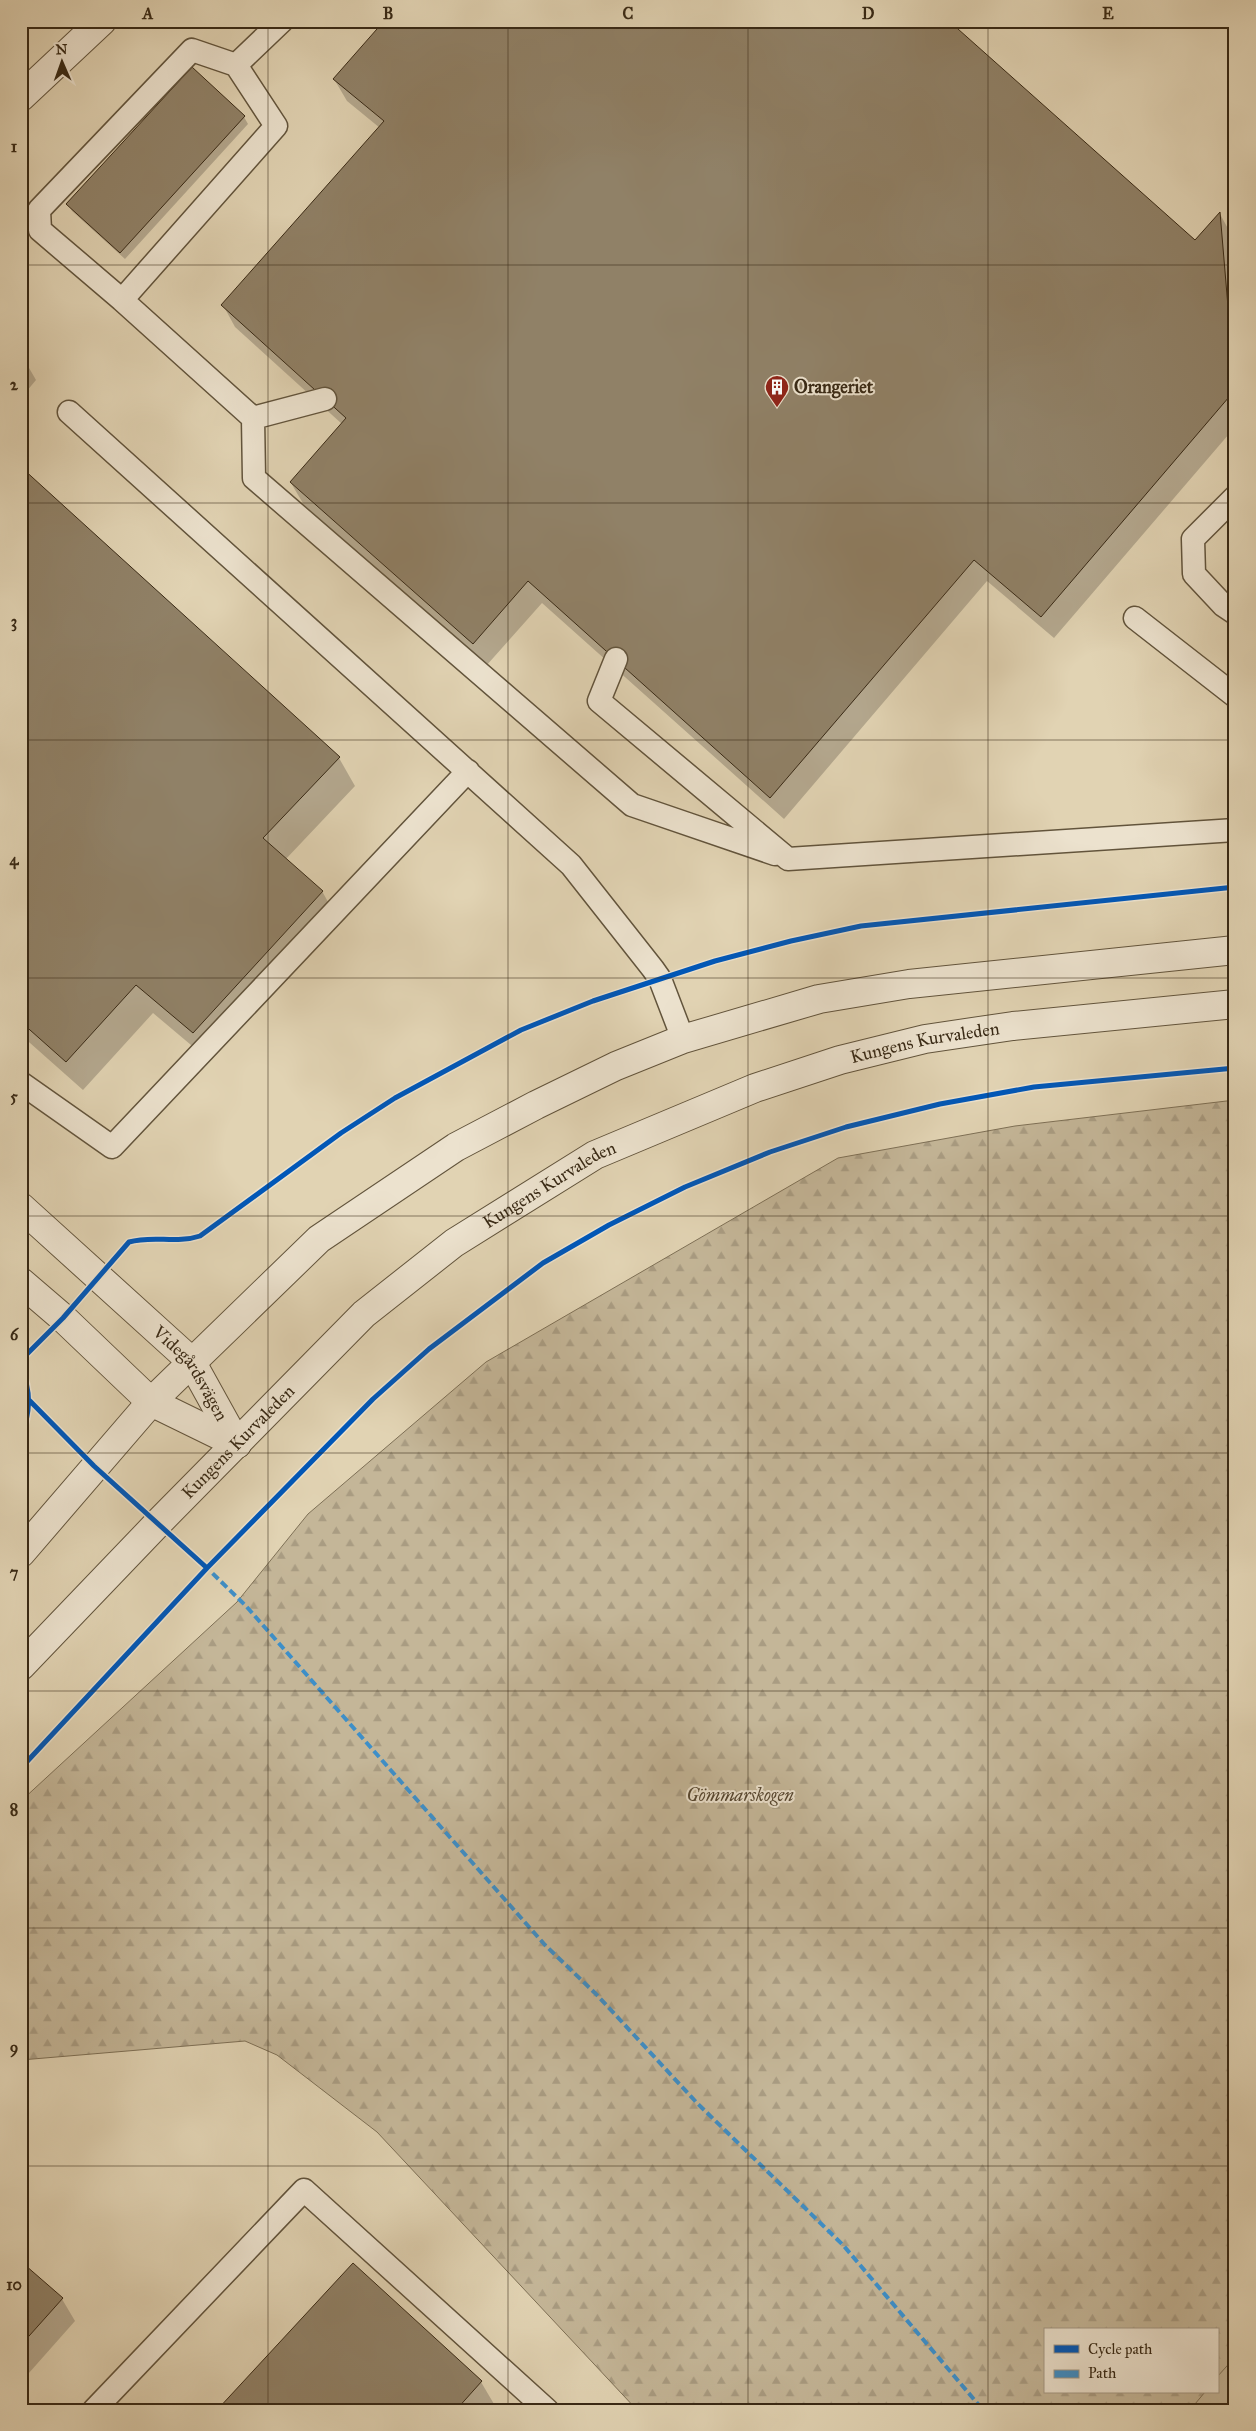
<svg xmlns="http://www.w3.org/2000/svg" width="1256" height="2431" viewBox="0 0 1256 2431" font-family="'IM FELL Great Primer',serif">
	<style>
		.forest { fill: url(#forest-firs); stroke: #7e7056; fill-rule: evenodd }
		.park { fill: #c4b698; stroke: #7e7056 }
		.shadow { fill: #0003 }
		.building { fill: #908167; stroke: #382915 }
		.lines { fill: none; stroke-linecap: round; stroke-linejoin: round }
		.service-casing { stroke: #62543c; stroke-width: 25 }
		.minor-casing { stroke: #62543c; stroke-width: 30 }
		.tertiary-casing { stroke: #62543c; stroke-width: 30 }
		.service { stroke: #ece2ce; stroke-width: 22 }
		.minor { stroke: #ece2ce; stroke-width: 28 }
		.tertiary { stroke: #ece2ce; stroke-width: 28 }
		.quiet { stroke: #3e8fc8; stroke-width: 4; stroke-dasharray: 8 4; stroke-linecap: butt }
		.cycleway-casing { stroke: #ece2ce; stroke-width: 8 }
		.cycleway { stroke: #0057b8; stroke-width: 5 }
		.grid { fill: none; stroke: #382915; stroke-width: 1; stroke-opacity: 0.55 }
		.labels { text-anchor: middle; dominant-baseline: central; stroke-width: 4; stroke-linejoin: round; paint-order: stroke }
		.poi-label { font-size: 18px; font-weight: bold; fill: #382915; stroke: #ece2ce; text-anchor: start }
		.street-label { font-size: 18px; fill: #382915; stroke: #ece2ce }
		.park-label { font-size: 18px; font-style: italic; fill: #54452f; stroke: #ece2ce }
		.neatline { fill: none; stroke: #382915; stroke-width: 2 }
		.grid-label { font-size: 16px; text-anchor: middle; font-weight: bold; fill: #382915 }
	</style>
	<defs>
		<pattern id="forest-firs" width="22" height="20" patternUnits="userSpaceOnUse" patternTransform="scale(1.25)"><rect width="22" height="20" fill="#c4b698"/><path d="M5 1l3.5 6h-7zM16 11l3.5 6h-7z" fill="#a99c82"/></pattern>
	</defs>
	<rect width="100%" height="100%" fill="#e1d3b3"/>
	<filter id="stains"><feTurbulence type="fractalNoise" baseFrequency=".004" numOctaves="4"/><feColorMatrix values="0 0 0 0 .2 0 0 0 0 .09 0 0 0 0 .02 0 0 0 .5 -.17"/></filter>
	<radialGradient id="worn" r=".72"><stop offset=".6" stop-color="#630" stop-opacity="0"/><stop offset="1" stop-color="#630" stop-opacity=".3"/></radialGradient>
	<path class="forest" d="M1235 1100V2410H637L377 2132 277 2055 245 2041 21 2060V1801L237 1602 308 1514 486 1362 838 1158 1015 1126ZM1045 2330H1217V2392H1045Z"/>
	<path class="park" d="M1235 2357V2410H1190L1205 2392H1217V2377Z"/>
	<path class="shadow" d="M468 26 1195 242 1220 214 1232 236 1235 268V427L1054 638 987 581 784 819 542 603 486 666 304 505 291 483 342 424 235 327 223 305 380 128 347 101 334 79Z
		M244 117 248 124 125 259 72 211 68 204Z
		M21 354 36 380 21 398Z
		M21 469 339 758 355 786 285 860 322 891 338 920 210 1061 153 1013 83 1090 21 1035Z
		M21 2271 62 2299 75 2321 21 2382Z
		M481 2382 494 2404 489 2410H219Z"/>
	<path class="building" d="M384 21H466L468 24 471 21H949L1195 240 1220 212 1235 390 1041 617 974 560 770 798 528 581 473 644 290 482 346 418 221 305 384 121 333 79Z
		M192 67 245 116 120 253 66 204Z
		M21 467 340 757 263 838 323 891 193 1033 136 985 66 1062 21 1022Z
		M353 2263 482 2381 456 2410H217Z
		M25 2265 63 2298 21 2345V2269Z"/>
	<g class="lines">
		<g class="service-casing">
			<path id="service" d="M282 21 236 65 276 126 122 300 253 418 325 399
				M122 300 40 230 39 210 192 50 236 65
				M69 412 571 865 653 969 660 979 683 1039
				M253 418 254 478 632 805 775 854
				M1235 497 1193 539 1194 574 1223 605 1235 613
				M1135 618 1235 696
				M616 659 599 701 788 859 1235 830
				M21 1083 112 1147 468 771
				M94 2410 304 2190 547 2410"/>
		</g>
		<g class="minor-casing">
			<path id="minor" d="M21 97 102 21"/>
		</g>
		<g class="tertiary-casing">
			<g id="tertiary">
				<path id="s1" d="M21 1207 191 1361 237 1444"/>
				<path d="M21 1282 63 1318 151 1402 237 1444"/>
				<path d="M21 1553 151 1402 319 1239 456 1147 536 1105 616 1066 683 1039 819 999 909 984 1235 950"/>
				<path id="s2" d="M21 1666 158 1523 364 1314 454 1243 595 1155 755 1088 840 1060 925 1039 1013 1026 1235 1004"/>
			</g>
		</g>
		<use href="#service" class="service"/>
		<use href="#minor" class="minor"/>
		<use href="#tertiary" class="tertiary"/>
		<path class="quiet" d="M204 1565 246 1606 545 1945 597 1995 697 2103 843 2245 983 2410"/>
		<g class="cycleway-casing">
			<path id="cycleway" d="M21 1360 63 1318 129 1242C153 1235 176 1244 200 1236L341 1133 395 1098 521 1030 593 1001 715 961 791 941 861 926 1235 887
				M21 1369C32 1392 30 1413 21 1437
				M30 1401 94 1466 207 1568
				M21 1768 207 1568 373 1399 429 1349 543 1263 609 1225 685 1187 770 1152 846 1127 940 1104 1034 1087 1235 1068"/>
		</g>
		<use href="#cycleway" class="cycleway"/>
	</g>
	<path class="grid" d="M268 21V2410M508 21V2410M748 21V2410M988 21V2410M21 265H1235M21 503H1235M21 740H1235M21 978H1235M21 1216H1235M21 1453H1235M21 1691H1235M21 1928H1235M21 2166H1235"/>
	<defs>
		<g id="building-pin" transform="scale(1.25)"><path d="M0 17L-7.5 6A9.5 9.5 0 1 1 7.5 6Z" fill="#8f2418" stroke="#ece2ce"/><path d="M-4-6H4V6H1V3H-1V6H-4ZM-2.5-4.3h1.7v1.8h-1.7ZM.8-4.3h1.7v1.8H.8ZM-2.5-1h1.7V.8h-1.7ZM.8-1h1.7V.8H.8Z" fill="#fff"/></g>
	</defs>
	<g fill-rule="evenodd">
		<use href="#building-pin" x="777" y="387"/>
	</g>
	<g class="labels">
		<g class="poi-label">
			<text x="794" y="387">Orangeriet</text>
		</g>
		<g class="street-label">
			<text stroke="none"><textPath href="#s2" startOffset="1122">Kungens Kurvaleden</textPath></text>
			<text stroke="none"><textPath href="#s2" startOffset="718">Kungens Kurvaleden</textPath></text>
			<text stroke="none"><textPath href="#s1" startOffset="239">Videgårdsvägen</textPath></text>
			<text stroke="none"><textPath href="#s2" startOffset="312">Kungens Kurvaleden</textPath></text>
		</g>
		<g class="park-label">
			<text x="740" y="1795">Gömmarskogen</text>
		</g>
	</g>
	<rect width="1256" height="2431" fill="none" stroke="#e1d3b3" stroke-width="55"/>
	<rect x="1044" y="2328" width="175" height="65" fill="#ece2ce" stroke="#a49884"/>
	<rect x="1054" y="2345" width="25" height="8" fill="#0057b8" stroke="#a49884"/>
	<text x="1088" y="2354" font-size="15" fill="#382915">Cycle path</text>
	<rect x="1054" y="2370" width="25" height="8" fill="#3e8fc8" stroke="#a49884"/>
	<text x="1088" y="2378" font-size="15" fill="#382915">Path</text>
	<g transform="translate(62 62) rotate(358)" stroke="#ece2ce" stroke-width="4" paint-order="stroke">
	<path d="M0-4L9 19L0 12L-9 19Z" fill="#382915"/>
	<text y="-8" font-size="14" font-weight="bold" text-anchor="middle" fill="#382915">N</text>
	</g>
	<rect x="28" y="28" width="1200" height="2376" class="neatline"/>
	<g class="grid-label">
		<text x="148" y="19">A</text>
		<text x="388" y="19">B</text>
		<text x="628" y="19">C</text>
		<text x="868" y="19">D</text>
		<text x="1108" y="19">E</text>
		<text x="14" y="152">1</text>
		<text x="14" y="390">2</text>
		<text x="14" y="627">3</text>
		<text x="14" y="865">4</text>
		<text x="14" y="1102">5</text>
		<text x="14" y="1340">6</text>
		<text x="14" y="1578">7</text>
		<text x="14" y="1815">8</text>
		<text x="14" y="2053">9</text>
		<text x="14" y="2290">10</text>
	</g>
	<rect width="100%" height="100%" filter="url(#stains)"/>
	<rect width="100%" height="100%" fill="url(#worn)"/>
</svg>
